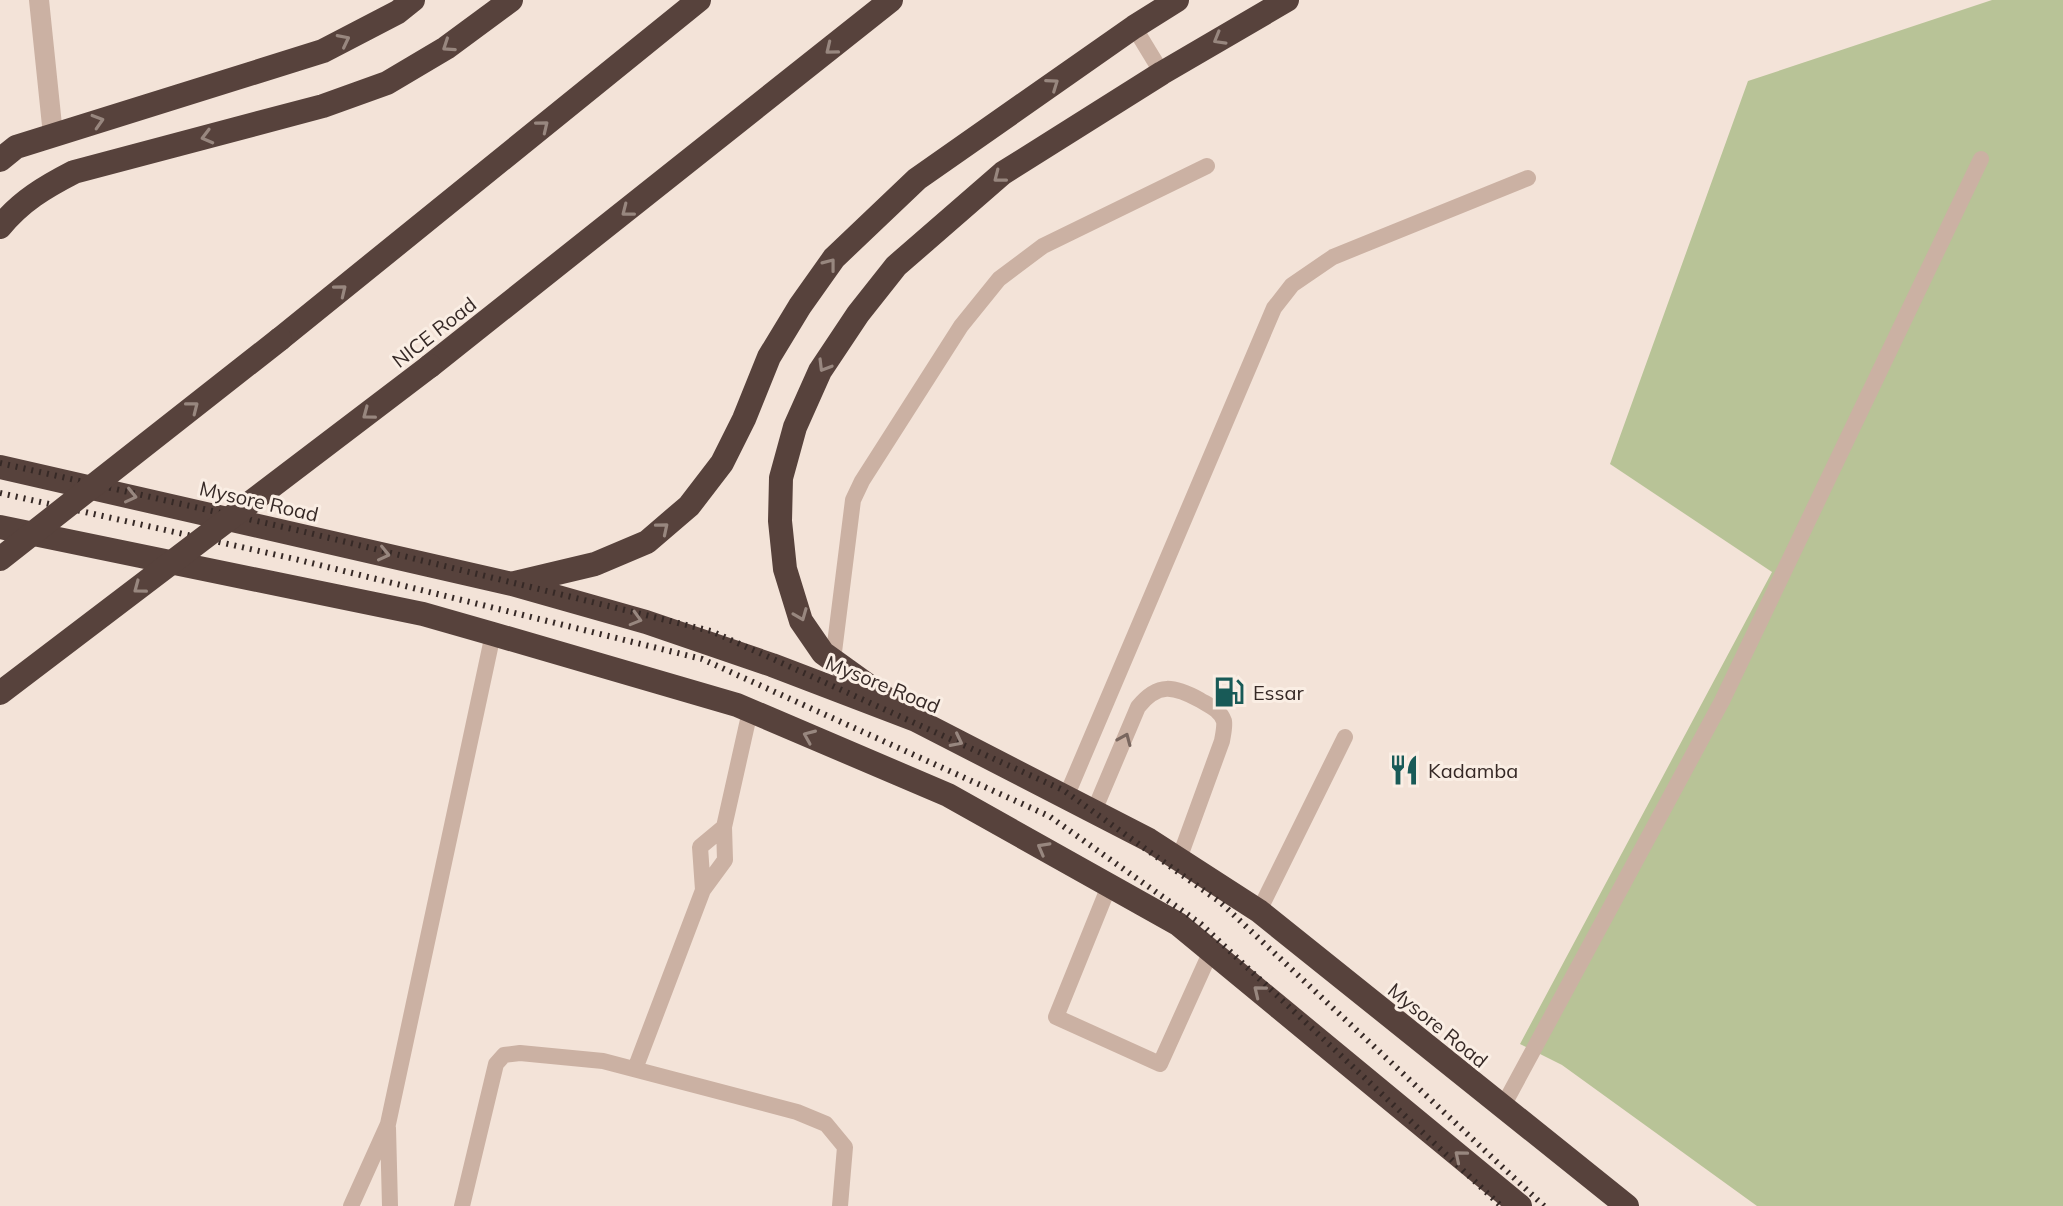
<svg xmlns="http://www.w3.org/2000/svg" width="2063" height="1206" viewBox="0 0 2063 1206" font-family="Mulish,sans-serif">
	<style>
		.green { fill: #b8c397 }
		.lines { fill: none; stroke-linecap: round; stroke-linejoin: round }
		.lane { stroke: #cbb1a3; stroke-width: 16 }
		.street { stroke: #cbb1a3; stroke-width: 20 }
		.highway { stroke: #57423c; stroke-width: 24 }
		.rail { stroke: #362926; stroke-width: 6; stroke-dasharray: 2 6; stroke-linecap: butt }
		.highway-bridge { stroke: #57423c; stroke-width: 24 }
		.oneway { stroke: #98877f }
		.oneway2 { stroke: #79665e }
		.labels { text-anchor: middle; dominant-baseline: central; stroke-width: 6; stroke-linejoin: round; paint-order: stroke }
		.street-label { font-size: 20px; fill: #362926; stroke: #faeee4 }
		.poi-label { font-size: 20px; fill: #362926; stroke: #faeee4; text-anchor: start }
	</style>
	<rect width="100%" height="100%" fill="#f3e3d8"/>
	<path class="green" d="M1992 0H2063V1206H1757L1562 1065 1520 1044 1772 572 1610 464 1748 81Z"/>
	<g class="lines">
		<path class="lane" d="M1134 27 1162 73
			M833 660 853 500 862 481 961 326 999 279 1043 246 1207 166
			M1066 797 1274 308 1292 285 1333 257 1528 178
			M1094 811 1138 707C1158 682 1174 686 1200 700 1210 706 1220 710 1224 721 1225 727 1223 735 1222 741L1179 859
			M724 827 725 860 703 890 700 847Z
			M724 827 750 711
			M1109 886 1056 1017 1160 1064 1211 951
			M1259 911 1345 737
			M635 1069 703 890
			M1502 1108 1722 701 1981 159
			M388 1128 390 1206
			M351 1206 388 1124 493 634
			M462 1206 496 1064 504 1055 520 1053 603 1061 797 1112 826 1124 845 1147 840 1206"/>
		<path class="street" d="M39 0 53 135"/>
		<path class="highway" d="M0 160 16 147 323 51 398 12 413 0
			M0 227C21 201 45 187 74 172L323 106 387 83 446 48 511 0
			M280 339 699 0
			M430 366 891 0
			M0 467 512 584 646 622 772 665 916 720 1149 840 1259 911 1627 1206
			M0 527 423 614 493 634 737 705 948 795 1178 924 1520 1206
			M515 583 595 564 647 542 689 506 722 463 744 419 769 357 800 306 834 258 917 179 1134 27 1177 0
			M887 699 823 653 801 621 785 569 780 521 781 478 795 427 820 371 858 314 896 266 1003 173 1162 73 1287 0"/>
		<path class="rail" d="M0 463 301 531 711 631 1063 790 1220 902 1544 1206
			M0 493 295 559 702 659 1049 816 1201 924 1501 1206"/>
		<path class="highway-bridge" d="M0 559 280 339
			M0 693 430 366"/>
	</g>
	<defs><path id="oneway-chevron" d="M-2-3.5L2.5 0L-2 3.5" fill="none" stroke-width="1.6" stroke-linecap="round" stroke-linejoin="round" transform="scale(2)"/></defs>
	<g class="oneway">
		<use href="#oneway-chevron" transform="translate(1219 39) rotate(150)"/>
		<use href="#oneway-chevron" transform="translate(344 40) rotate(-27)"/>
		<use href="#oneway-chevron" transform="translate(448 46) rotate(146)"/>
		<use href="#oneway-chevron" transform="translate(831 49) rotate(141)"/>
		<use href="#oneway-chevron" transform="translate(1053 84) rotate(-35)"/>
		<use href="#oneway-chevron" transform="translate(98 121) rotate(-17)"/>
		<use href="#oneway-chevron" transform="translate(543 126) rotate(-39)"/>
		<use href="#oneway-chevron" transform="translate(207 137) rotate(165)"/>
		<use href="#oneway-chevron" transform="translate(999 177) rotate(142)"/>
		<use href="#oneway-chevron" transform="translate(627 211) rotate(142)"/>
		<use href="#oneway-chevron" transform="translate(830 264) rotate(-52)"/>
		<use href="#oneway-chevron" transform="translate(341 290) rotate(-39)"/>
		<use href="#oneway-chevron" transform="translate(824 366) rotate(121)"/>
		<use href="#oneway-chevron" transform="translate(193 407) rotate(-38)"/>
		<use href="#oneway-chevron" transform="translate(368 414) rotate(143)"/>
		<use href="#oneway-chevron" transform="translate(131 496) rotate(13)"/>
		<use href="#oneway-chevron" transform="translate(663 528) rotate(-40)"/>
		<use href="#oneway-chevron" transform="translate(384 554) rotate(13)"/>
		<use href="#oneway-chevron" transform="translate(139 588) rotate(143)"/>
		<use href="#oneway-chevron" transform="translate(801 615) rotate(68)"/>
		<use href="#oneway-chevron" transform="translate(636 619) rotate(16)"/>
		<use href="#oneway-chevron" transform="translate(809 736) rotate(-157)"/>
		<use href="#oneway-chevron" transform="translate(957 741) rotate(27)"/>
		<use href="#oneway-chevron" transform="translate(1043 848) rotate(-151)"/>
		<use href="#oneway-chevron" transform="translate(1259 991) rotate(-141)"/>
		<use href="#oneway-chevron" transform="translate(1460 1156) rotate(-140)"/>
	</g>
	<use class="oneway2" href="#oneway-chevron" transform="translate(1125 739) rotate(-67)"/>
	<defs>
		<g id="fuel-bare" transform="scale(2.4)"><path d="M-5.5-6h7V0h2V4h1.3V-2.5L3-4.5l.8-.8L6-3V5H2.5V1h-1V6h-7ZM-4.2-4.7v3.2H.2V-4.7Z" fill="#185a57" stroke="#faeee4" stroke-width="2.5" paint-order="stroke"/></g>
		<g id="restaurant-bare" transform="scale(2.4)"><path d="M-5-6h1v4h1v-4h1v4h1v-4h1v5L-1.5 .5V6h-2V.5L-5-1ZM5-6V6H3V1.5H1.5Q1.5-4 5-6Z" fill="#185a57" stroke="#faeee4" stroke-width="2.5" paint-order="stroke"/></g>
	</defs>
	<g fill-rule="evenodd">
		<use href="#fuel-bare" x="1229" y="692"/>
		<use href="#restaurant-bare" x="1404" y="770"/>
	</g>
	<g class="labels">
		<g class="street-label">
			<text transform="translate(434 332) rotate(-38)">NICE Road</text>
			<text transform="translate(259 501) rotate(13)">Mysore Road</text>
			<text transform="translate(883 684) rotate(22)">Mysore Road</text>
			<text transform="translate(1438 1025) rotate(39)">Mysore Road</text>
		</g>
		<g class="poi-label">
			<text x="1253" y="692">Essar</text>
			<text x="1428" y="770">Kadamba</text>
		</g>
	</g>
</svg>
